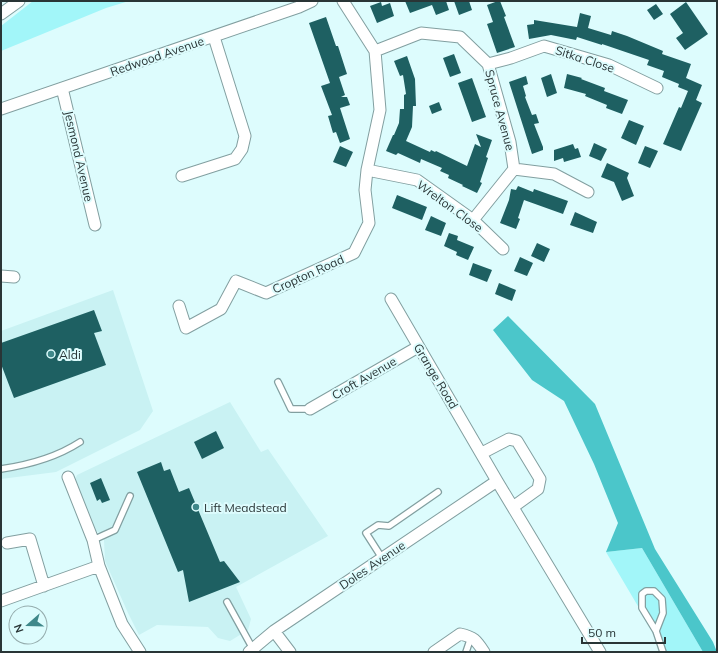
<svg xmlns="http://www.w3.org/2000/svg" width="718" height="653" viewBox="0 0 718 653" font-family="Mulish,sans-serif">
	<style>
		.built { fill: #c9f2f3 }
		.green { fill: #a2f6f9 }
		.forest { fill: #4bc6ca }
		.building { fill: #1e6062 }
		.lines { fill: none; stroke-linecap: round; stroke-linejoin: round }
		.service-casing { stroke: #829fa0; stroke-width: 8 }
		.minor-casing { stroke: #829fa0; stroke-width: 13 }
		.service { stroke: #fff; stroke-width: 5.5 }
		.minor { stroke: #fff; stroke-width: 11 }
		.poi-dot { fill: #3f888a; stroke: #ddfcfd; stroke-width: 1.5 }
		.labels { text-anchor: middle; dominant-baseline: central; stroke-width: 4; stroke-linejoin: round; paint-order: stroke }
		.street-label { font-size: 12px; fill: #293536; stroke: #ddfcfd }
		.poi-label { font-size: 12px; fill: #293536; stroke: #ddfcfd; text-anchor: start }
	</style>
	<rect width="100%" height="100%" fill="#ddfcfd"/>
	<path class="built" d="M113 290 153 411 140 430 56 472 1 479V331Z
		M230 402 261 452 268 449 328 536 236 587 251 619 248 630 230 641 218 638 208 627 157 625 139 635 128 613 105 561 104 540 100 533 94 530 74 483 75 479 77 475Z"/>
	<path class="green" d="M33 1H129L106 8 1 51V26Z
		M642 548 703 652H665L606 552Z"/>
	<path class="forest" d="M508 316 595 404 655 549 713 642 717 652H703L642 548 606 552 618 523 594 464 564 401 532 380 493 330Z"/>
	<path class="building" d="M405 1H446L449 10 436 15 432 5 410 13Z
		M454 1H469L472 10 459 15Z
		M498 1H500L506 16 504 17 515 47 497 53 487 24 493 22 487 5Z
		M381 2 382 6 390 3 394 16 377 23 370 6Z
		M686 2 708 34 685 50 676 38 683 33 670 14Z
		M656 4 663 14 654 20 647 10Z
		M580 13 591 16 588 28 611 35 612 31 627 36 663 51 662 54 691 64 686 78 702 85 696 100 702 103 681 151 663 144 679 107 681 108 688 91 678 87 679 84 662 77 664 71 647 65 649 60 602 44V45L577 37 576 40 551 35 529 39 527 25 534 24V20L577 27Z
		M326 17 336 46H338L347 74 339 77 345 95 341 97H347L350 105 340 108 350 139 340 143 336 132 333 133 328 116 332 115 321 86 330 83 309 23Z
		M454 54 461 73 450 77 443 58Z
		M407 56 415 79 416 106H413L412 127 406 141 430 152 431 150 435 152 436 151 467 166 475 144 481 147 476 134 492 140 486 157 488 158 480 182 482 183 477 193 462 186 463 185 448 178 449 175 440 171 442 168 421 159 420 163 398 153 396 155 386 151 393 135H394L399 123 400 109H404V95L406 94 403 75 400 76 394 61Z
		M551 74 557 93 547 97 541 78Z
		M567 74 582 78 581 79 605 88 604 91 628 100 622 114 606 108 607 105 585 96 586 94 564 88Z
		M526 76 528 84 523 86 526 96 525 97 532 115 536 114 539 123 534 124 543 147V150L532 154 509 82Z
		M472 78 486 117 472 122 458 83Z
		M439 102 442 110 432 114 429 106Z
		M629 120 644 126 636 145 621 138Z
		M594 143 607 149 601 161 589 156Z
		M573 144 575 149 578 148 581 157 564 162 563 158 554 161V150Z
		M340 146 353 152 346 167 333 162Z
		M645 146 658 151 650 168 638 163Z
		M607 163 629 173 627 178 634 196 622 201 614 182 601 177Z
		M518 186 533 192 534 189 568 201 563 214 524 200 518 218 520 219 516 229 500 223 509 200 511 189 516 190Z
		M397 195 427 207 422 220 392 208Z
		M575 212 597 222 593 233 570 225Z
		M431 216 446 223 441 236 425 230Z
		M449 233 458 236 457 240 474 247 468 260 456 255 457 252 444 246Z
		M537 243 550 249 544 262 531 256Z
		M520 257 533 263 527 276 514 271Z
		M473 263 492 270 487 282 469 275Z
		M499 283 516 290 512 301 495 294Z
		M94 310 102 331 94 333 106 365 14 398 1 364V343Z
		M216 431 224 448 202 459 194 442Z
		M161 462 164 471 170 469 179 492 189 488 220 562 224 561 240 582 189 602 183 570 178 572 137 472Z
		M101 478 110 500 102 503 100 499 97 501 90 483Z"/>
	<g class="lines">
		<g class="service-casing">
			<path id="service" d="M278 382 291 409H310
				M1 469C28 465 57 457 80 442
				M93 540 115 530 130 496
				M382 558 366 533 378 525 389 526 438 492
				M227 602 253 649
				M656 631 663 613 662 599 654 591H646L642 594V608L656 631 663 652
				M466 652 471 637"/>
		</g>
		<g class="minor-casing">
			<path id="minor" d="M1 14 19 1
				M375 51 421 33 460 37 488 64 510 142 514 169 473 220
				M488 64 511 58 544 46 609 65 657 88
				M62 88 95 225
				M1 109 299 7 312 1
				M514 169 554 174 588 192
				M367 170 417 180 473 220 503 249
				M182 176 235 159 242 149 245 136 214 37
				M1 276 14 277
				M391 299 497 481 600 652
				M179 306 186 328 221 309 236 281 266 293 354 253 369 223 365 190 367 170 380 110 375 51 343 1
				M310 409 418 347
				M482 453 509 439 517 441 540 479 538 489 513 507
				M68 477 93 540 99 566
				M7 543 30 539 44 586
				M1 601 99 566 122 624 140 652
				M274 631 290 652
				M249 652 274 631 497 481
				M434 652 460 634C474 637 476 640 484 652"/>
		</g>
		<use href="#service" class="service"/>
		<use href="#minor" class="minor"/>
	</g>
	<g class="poi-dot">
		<circle cx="51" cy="354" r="4"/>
		<circle cx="196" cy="507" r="4"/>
	</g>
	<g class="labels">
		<g class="street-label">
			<text transform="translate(157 56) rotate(-19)">Redwood Avenue</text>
			<text transform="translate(585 59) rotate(18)">Sitka Close</text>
			<text transform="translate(500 110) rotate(75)">Spruce Avenue</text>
			<text transform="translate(79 156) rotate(77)">Jesmond Avenue</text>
			<text transform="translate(450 206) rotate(36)">Wrelton Close</text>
			<text transform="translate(308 274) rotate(-24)">Cropton Road</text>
			<text transform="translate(436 376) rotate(59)">Grange Road</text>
			<text transform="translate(364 378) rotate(-30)">Croft Avenue</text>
			<text transform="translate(372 565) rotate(-34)">Doles Avenue</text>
		</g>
		<g class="poi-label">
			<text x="59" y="354">Aldi</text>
			<text x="204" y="507">Lift Meadstead</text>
		</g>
	</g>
	<rect width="718" height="653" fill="none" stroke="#293536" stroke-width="4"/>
	<g transform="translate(28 625) rotate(250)"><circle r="19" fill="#ddfcfd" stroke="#95acad"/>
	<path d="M0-3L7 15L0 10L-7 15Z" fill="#3f888a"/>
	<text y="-6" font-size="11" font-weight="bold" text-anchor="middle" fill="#293536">N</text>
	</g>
	<path d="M582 637v6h83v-6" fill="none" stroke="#293536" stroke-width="2"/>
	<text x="588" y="637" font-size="12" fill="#293536" stroke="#ddfcfd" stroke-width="3" paint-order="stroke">50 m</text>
</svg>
